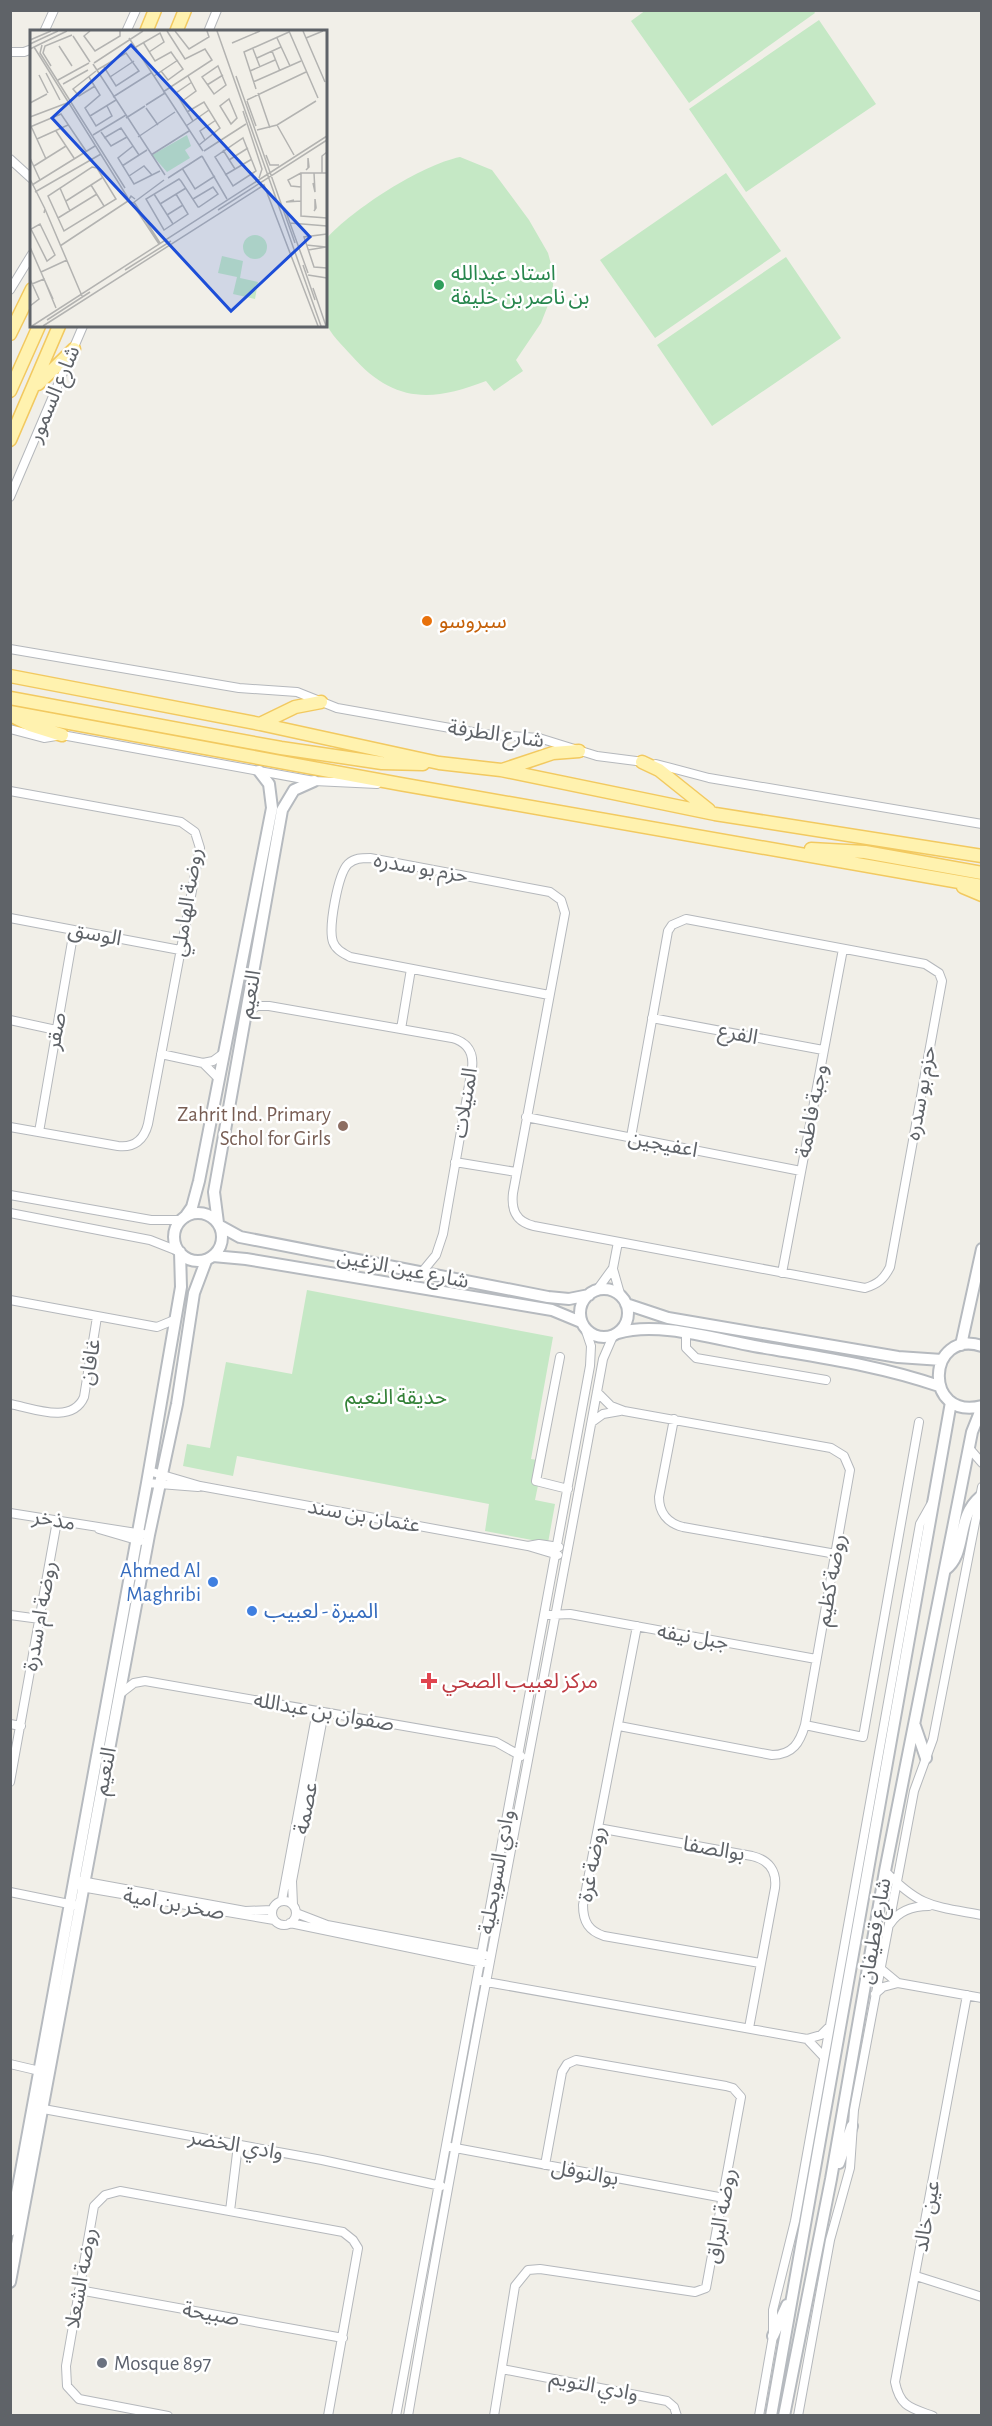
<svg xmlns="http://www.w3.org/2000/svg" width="992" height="2426" viewBox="0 0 992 2426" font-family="'Alegreya Sans','Noto Sans Arabic',sans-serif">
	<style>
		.green { fill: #c5e8c5 }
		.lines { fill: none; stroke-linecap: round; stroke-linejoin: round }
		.street-casing { stroke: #b5b8bc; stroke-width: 10 }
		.secondary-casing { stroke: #b6babf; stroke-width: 14 }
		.primary-casing { stroke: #f2c960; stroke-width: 15 }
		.street { stroke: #fff; stroke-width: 8 }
		.secondary { stroke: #fff; stroke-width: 10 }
		.primary { stroke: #fff2af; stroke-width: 12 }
		.leisure-dot { fill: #2e9e5b; stroke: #fff; stroke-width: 2 }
		.food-dot { fill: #e8710a; stroke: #fff; stroke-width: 2 }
		.education-dot { fill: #8d6e63; stroke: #fff; stroke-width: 2 }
		.shop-dot { fill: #3f7fe0; stroke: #fff; stroke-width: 2 }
		.health-dot { fill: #e0444e; stroke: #fff; stroke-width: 2 }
		.worship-dot { fill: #6b7280; stroke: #fff; stroke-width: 2 }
		.labels { text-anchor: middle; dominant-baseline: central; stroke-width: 5; stroke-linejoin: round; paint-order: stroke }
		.leisure-label { font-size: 21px; fill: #27864d; stroke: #fff; text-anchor: start }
		.street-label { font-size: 21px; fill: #5f6368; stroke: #fff }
		.food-label { font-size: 21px; fill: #c56008; stroke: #fff; text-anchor: start }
		.education-label { font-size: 21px; fill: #785e54; stroke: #fff; text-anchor: end }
		.park-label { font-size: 21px; fill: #348238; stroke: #fff }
		.shop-label { font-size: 21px; fill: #366cbe; stroke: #fff; text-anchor: end }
		.health-label { font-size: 21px; fill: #be3a42; stroke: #fff; text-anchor: start }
		.worship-label { font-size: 21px; fill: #5b616d; stroke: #fff; text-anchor: start }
		.inset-road { fill: none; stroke: #b3b3b1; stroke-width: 1.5 }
		.view { fill: #1d4ed8; fill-opacity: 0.15; stroke: #1d4ed8; stroke-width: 3 }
		.inset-edge { fill: none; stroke: #5f6368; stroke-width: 3 }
	</style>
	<rect width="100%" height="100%" fill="#f1efe8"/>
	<path class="green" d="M646 10H813L815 13 689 103 631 21Z
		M819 20 876 104 746 192 689 109Z
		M460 157 492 170 529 220 548 253 554 275 552 295 541 323 516 360 523 371 494 391 486 381C430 403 392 402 351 355 343 346 329 333 326 322 321 305 325 259 326 239 353 209 421 165 460 157Z
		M726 173 781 251 655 338 600 260Z
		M786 257 841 338 712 426 657 345Z
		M307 1290 553 1337 531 1459 543 1461 535 1500 555 1504 548 1543 485 1531 489 1504 237 1456 233 1476 183 1466 187 1444 210 1448 226 1362 292 1374Z"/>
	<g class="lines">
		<g class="street-casing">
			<path id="street" d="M44 32 54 10
				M126 32 136 10
				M208 32 217 10
				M10 52H24L32 49
				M10 159 32 179
				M10 290 32 254
				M10 497 83 326
				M10 649 239 688 297 692 337 708 484 734 539 738 597 756 644 762
				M10 729 44 738 62 735 314 781 377 784
				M656 764 709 778 982 824
				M10 791 181 822 195 832 200 848 148 1124C144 1140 134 1148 118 1146L10 1127
				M10 918 180 950
				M549 995 350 957C343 953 336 950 333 942 328 928 338 874 348 864 355 858 361 858 370 858L550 892 561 900 565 913 513 1193C511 1210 516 1222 534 1226L865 1288C878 1284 884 1279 890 1267L942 981 939 973 925 964 686 919 672 925 668 931 631 1137
				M247 1013 257 1006H269L452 1038C467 1042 474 1052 472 1068L443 1234 436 1255 422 1272
				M652 1018 823 1050
				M10 1020 56 1030
				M401 1029 411 969
				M161 1054 203 1063 219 1079
				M203 1063 213 1061 224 1053
				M526 1117 801 1171
				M39 1132 74 930
				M455 1162 516 1172
				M10 1195 151 1220H182
				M10 1213 150 1240 178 1251
				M613 1269 621 1297
				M782 1273 843 949
				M597 1290 613 1268 618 1242
				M10 1300 157 1327 174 1320
				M686 1333V1348L696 1358 826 1380
				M560 1357 536 1481 568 1489
				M597 1392 611 1406 624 1411 831 1448 844 1456 850 1470 805 1725C800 1742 793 1755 772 1755L619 1726
				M10 1404C32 1408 72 1425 84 1397L97 1317
				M674 1419 659 1497C659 1512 667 1523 683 1527L836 1554
				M592 1422 603 1414 620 1411
				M969 1448 982 1463
				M149 1471 200 1486 528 1546 558 1555
				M147 1483 198 1487
				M10 1513 149 1535
				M99 1529 140 1541
				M528 1546 539 1544 559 1547
				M10 1615 40 1619
				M549 1615 570 1614 816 1659
				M637 1626 583 1905C583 1922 589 1931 604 1936L760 1963
				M121 1693 134 1683 145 1681 496 1742 521 1756
				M10 1724 21 1726
				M805 1725 863 1737 919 1422
				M10 1782 57 1521
				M598 1828 752 1856C769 1860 777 1871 775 1888L749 2028
				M885 1871C921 1908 933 1906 982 1915
				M81 1881 245 1911 272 1910
				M81 1887 274 1920
				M10 1892 74 1905
				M282 1900 317 1711
				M272 1913a12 12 0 1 1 24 0a12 12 0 1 1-24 0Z
				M293 1905 292 1881 324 1712
				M296 1913 327 1925 485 1955
				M290 1923 483 1963
				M890 1924C899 1910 913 1906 929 1906
				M880 1968 898 1983
				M481 1981 807 2039 821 2035 828 2028
				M875 1994 883 1987 898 1983 982 1998
				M807 2039 823 2056
				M10 2064 44 2072
				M38 2108 322 2160 441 2186
				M450 2147 724 2198
				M230 2211 238 2145
				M916 2276 982 2297
				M79 2290 343 2338
				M502 2369 667 2401 674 2407 677 2416
				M168 2416 79 2399 67 2386 66 2366 94 2206 105 2195 120 2191 343 2232 353 2240 358 2248 328 2416
				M396 2416 590 1366 591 1346 585 1328
				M408 2416C468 2062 539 1711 603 1359L613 1336
				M494 2416 515 2286 528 2270 540 2269 695 2292 706 2288 741 2097 733 2088 726 2086 576 2060 567 2064 562 2072 545 2165
				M759 2416 773 2336V2310L795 2221 920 1524 933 1501
				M798 2416 830 2240 850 2168 854 2110 914 1791 933 1739 982 1487
				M933 2416C911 2408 900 2407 895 2382L967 1995"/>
		</g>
		<g class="secondary-casing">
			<path id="secondary" d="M174 1237a24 24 0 1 1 48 0a24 24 0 1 1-48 0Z
				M185 1217 192 1207 199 1181 272 808 269 784 259 771
				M218 1223 214 1192 282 810 294 790 314 781
				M220 1226 240 1237 548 1297 569 1299 589 1295
				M213 1256 246 1259 552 1310 581 1322
				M580 1313a24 24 0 1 1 48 0a24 24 0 1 1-48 0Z
				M626 1304 668 1318 898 1357 942 1360
				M618 1333C657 1321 715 1339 754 1346 817 1357 879 1365 939 1386
				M961 1345 982 1249
				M982 1346C927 1328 922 1421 982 1406
				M945 1570C968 1553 955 1518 980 1497
				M915 1726 926 1758
				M839 2163 852 2126
				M10 2231 147 1483 181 1287 180 1252
				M10 2282 149 1535 177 1404 194 1293 206 1261
				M773 2336 787 2305
				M771 2416 951 1402
				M784 2416 831 2179 885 1871 972 1432 982 1407"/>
		</g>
		<g class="primary-casing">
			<path id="primary" d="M146 32 155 10
				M176 32 185 10
				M10 334 32 289
				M38 384 74 349
				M10 391 39 326
				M10 440 59 326
				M10 676 260 724 439 763 501 770 715 814 982 856
				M10 698 281 748 382 763 423 764
				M10 712 400 784 982 886
				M14 717 30 725 62 735
				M260 724 295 707 321 702
				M642 762 659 770 709 810
				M502 770 553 753 579 751
				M811 849 865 852 982 873
				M963 887 982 895"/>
		</g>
		<use href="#street" class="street"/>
		<use href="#secondary" class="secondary"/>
		<use href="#primary" class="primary"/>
	</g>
	<circle class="leisure-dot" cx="439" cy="285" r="6"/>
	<circle class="food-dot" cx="427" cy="621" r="6"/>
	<circle class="education-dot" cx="343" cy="1126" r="6"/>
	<g class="shop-dot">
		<circle cx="213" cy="1582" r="6"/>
		<circle cx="252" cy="1611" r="6"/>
	</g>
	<path class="health-dot" d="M426 1672h6v6h6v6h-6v6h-6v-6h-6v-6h6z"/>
	<circle class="worship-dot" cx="102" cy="2363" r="6"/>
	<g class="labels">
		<g class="leisure-label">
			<text x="451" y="273">استاد عبدالله<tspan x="451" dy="24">بن ناصر بن خليفة</tspan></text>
		</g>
		<g class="street-label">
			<text transform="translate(54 394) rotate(-67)">شارع السمور</text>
			<text transform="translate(496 734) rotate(8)">شارع الطرفة</text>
			<text transform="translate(421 868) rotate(10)">حزم بو سدره</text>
			<text transform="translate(187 902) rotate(-81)">روضة الهاملي</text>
			<text transform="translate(95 934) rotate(11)">الوسق</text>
			<text transform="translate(250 994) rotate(-80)">النعيم</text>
			<text transform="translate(56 1031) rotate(-80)">صقر</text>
			<text transform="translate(738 1034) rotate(11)">الفرع</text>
			<text transform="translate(921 1093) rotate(-80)">حزم بو سدره</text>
			<text transform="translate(465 1103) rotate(-81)">المنيلات</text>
			<text transform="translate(812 1111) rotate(-79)">وجبة فاطمة</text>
			<text transform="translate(663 1144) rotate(11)">اعفيجين</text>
			<text transform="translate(403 1269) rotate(11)">شارع عين الزغين</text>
			<text transform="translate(90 1362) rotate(-80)">غافان</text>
			<text transform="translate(364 1516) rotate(10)">عثمان بن سند</text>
			<text transform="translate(54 1520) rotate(10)">مذخر</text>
			<text transform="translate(831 1580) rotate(-80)">روضة كظيم</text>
			<text transform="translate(40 1616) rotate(-80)">روضة ام سدرة</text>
			<text transform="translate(693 1637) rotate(10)">جبل نيفه</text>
			<text transform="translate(324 1712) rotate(10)">صفوان بن عبدالله</text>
			<text transform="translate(105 1771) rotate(-79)">النعيم</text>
			<text transform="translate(306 1808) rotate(-79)">عصمة</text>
			<text transform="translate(714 1849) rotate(10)">بوالصفا</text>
			<text transform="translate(592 1864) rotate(-80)">روضة غرة</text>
			<text transform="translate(497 1872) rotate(-80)">وادي السويحلية</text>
			<text transform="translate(174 1904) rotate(10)">صخر بن امية</text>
			<text transform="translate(875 1931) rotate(-80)">شارع قطيفان</text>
			<text transform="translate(236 2145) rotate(10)">وادي الخضر</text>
			<text transform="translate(585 2173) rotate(10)">بوالنوفل</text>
			<text transform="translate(721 2216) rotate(-80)">روضة البراق</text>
			<text transform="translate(927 2216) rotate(-80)">عين خالد</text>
			<text transform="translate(81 2278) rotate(-80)">روضة الشعلا</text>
			<text transform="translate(211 2314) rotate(10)">صبيحة</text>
			<text transform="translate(594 2386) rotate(11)">وادي التويم</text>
		</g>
		<g class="food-label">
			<text x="439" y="621">سبروسو</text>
		</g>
		<g class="education-label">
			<text x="331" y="1114">Zahrit Ind. Primary<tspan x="331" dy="24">Schol for Girls</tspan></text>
		</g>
		<g class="park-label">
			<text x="396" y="1397">حديقة النعيم</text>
		</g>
		<g class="shop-label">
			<text x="201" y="1570">Ahmed Al<tspan x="201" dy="24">Maghribi</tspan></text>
			<text x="264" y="1611" text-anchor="start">الميرة - لعبيب</text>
		</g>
		<g class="health-label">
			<text x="442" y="1681">مركز لعبيب الصحي</text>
		</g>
		<g class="worship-label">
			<text x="114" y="2363">Mosque 897</text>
		</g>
	</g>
	<g transform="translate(30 30)">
		<rect width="297" height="297" fill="#f1efe8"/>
		<path d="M157 105 161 116 155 120 160 128 137 142 122 125ZM213 217a12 12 0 1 1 24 0a12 12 0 1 1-24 0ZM192 226 213 231 210 248 228 252 225 269 203 264 207 247 188 243Z" fill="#c5e8c5"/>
		<path class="inset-road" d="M60 1 54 6 65 21 90 6V1M145 1 159 19 179 7 177 1M187 1 291 296M259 1 288 68M273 1 295 52M43 6 60 32M99 8 173 121M247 8 260 36M276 8 293 1M0 10 21 1M113 12 125 31 141 22 153 39 138 50 131 41M202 13 230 1M0 14 28 1M12 15 10 23 95 158M29 16 42 36M4 17 98 168M106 17 130 3 134 12 119 22M0 19 37 1M223 19 230 37M242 21 250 41M227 28 251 17M64 33 113 1M63 34 135 145M21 36 13 23 15 16 42 5M188 36 196 55 184 64 172 47ZM67 40 96 23 109 41 86 56 74 37M220 41 245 30M16 43 30 70M9 45 18 63M124 46 148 30M206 46 265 213M59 47 70 65 55 78 66 96 82 86 77 76M80 47 104 31M28 50 59 33M162 52 146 63 163 91M223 52 271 31M33 54 58 40M177 55 193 45M65 56 49 66 43 59 66 41M226 59 214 22 259 2M133 62 182 30 175 19 155 29 137 1M228 63 240 98M83 67 121 43M199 69 207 88 201 94 190 76ZM217 70 276 42M217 71 226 96M151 72 166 61 158 46M0 73 17 64M116 75 135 63M116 78 128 95M213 81 232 139 229 148M157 82 174 72 190 98 169 115M60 86 86 70M0 87 37 73M96 88 115 76M247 95 264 125M1 96 16 129M156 96 179 80M0 97 31 84 56 121M227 100 247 95 286 71M26 101 44 128M71 102 81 116 97 107M63 105 96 85M108 107 145 82M74 108 91 98 109 125M213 108 226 141 203 156 185 127ZM7 109 38 95M175 110 170 101 186 90M103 116 88 128 104 154 130 141M193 120 205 139M174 121 216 94M121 125 159 101M236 125 240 135H249M172 126 197 169M0 128 10 150M199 130 218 118M4 136 36 116M92 136 117 120M62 137 67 138 86 169 34 201 18 166ZM152 138 165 159 185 146M276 140 279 137 278 128V138M292 143V126L297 122M297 143H271V186L297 188M195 145 222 129M99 146 114 136 122 145M138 148 172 126M0 149 15 179M283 153 285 162 284 143M2 155 65 116M61 155 74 176M271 157 261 156 258 150 271 143M30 158 40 181M5 162 71 124M124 164 143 194M146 164 158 184 134 200 116 169 149 149 151 151 168 177H169L188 164 183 157 163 169M105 169 101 166 98 171 103 173 134 150M264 170 256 172 271 171M36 171 72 148M104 172 130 213M102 173 129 214M130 174 156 158M188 180 297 110M284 181 286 178V177L285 169V179M256 182 278 243M14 183 15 179 52 266M137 185 153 175M28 188 67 164M260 193 297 196M10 194 25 225 17 231 1 199ZM297 204 274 207 284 237 297 238M276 215 296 217 278 220M30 216 98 171M0 217 14 249 2 254M273 235 285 270M95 240 141 211M11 242 37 230M278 245 297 248M0 249 9 269 0 276M283 258 296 296M23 269 14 249 26 278M17 290 60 262M2 296 297 106M13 296 234 155 288 296"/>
		<path class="view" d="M101 15 280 207 201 281 22 88Z"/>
		<rect width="297" height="297" class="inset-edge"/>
	</g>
	<rect width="992" height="2426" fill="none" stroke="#5f6368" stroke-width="24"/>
</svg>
